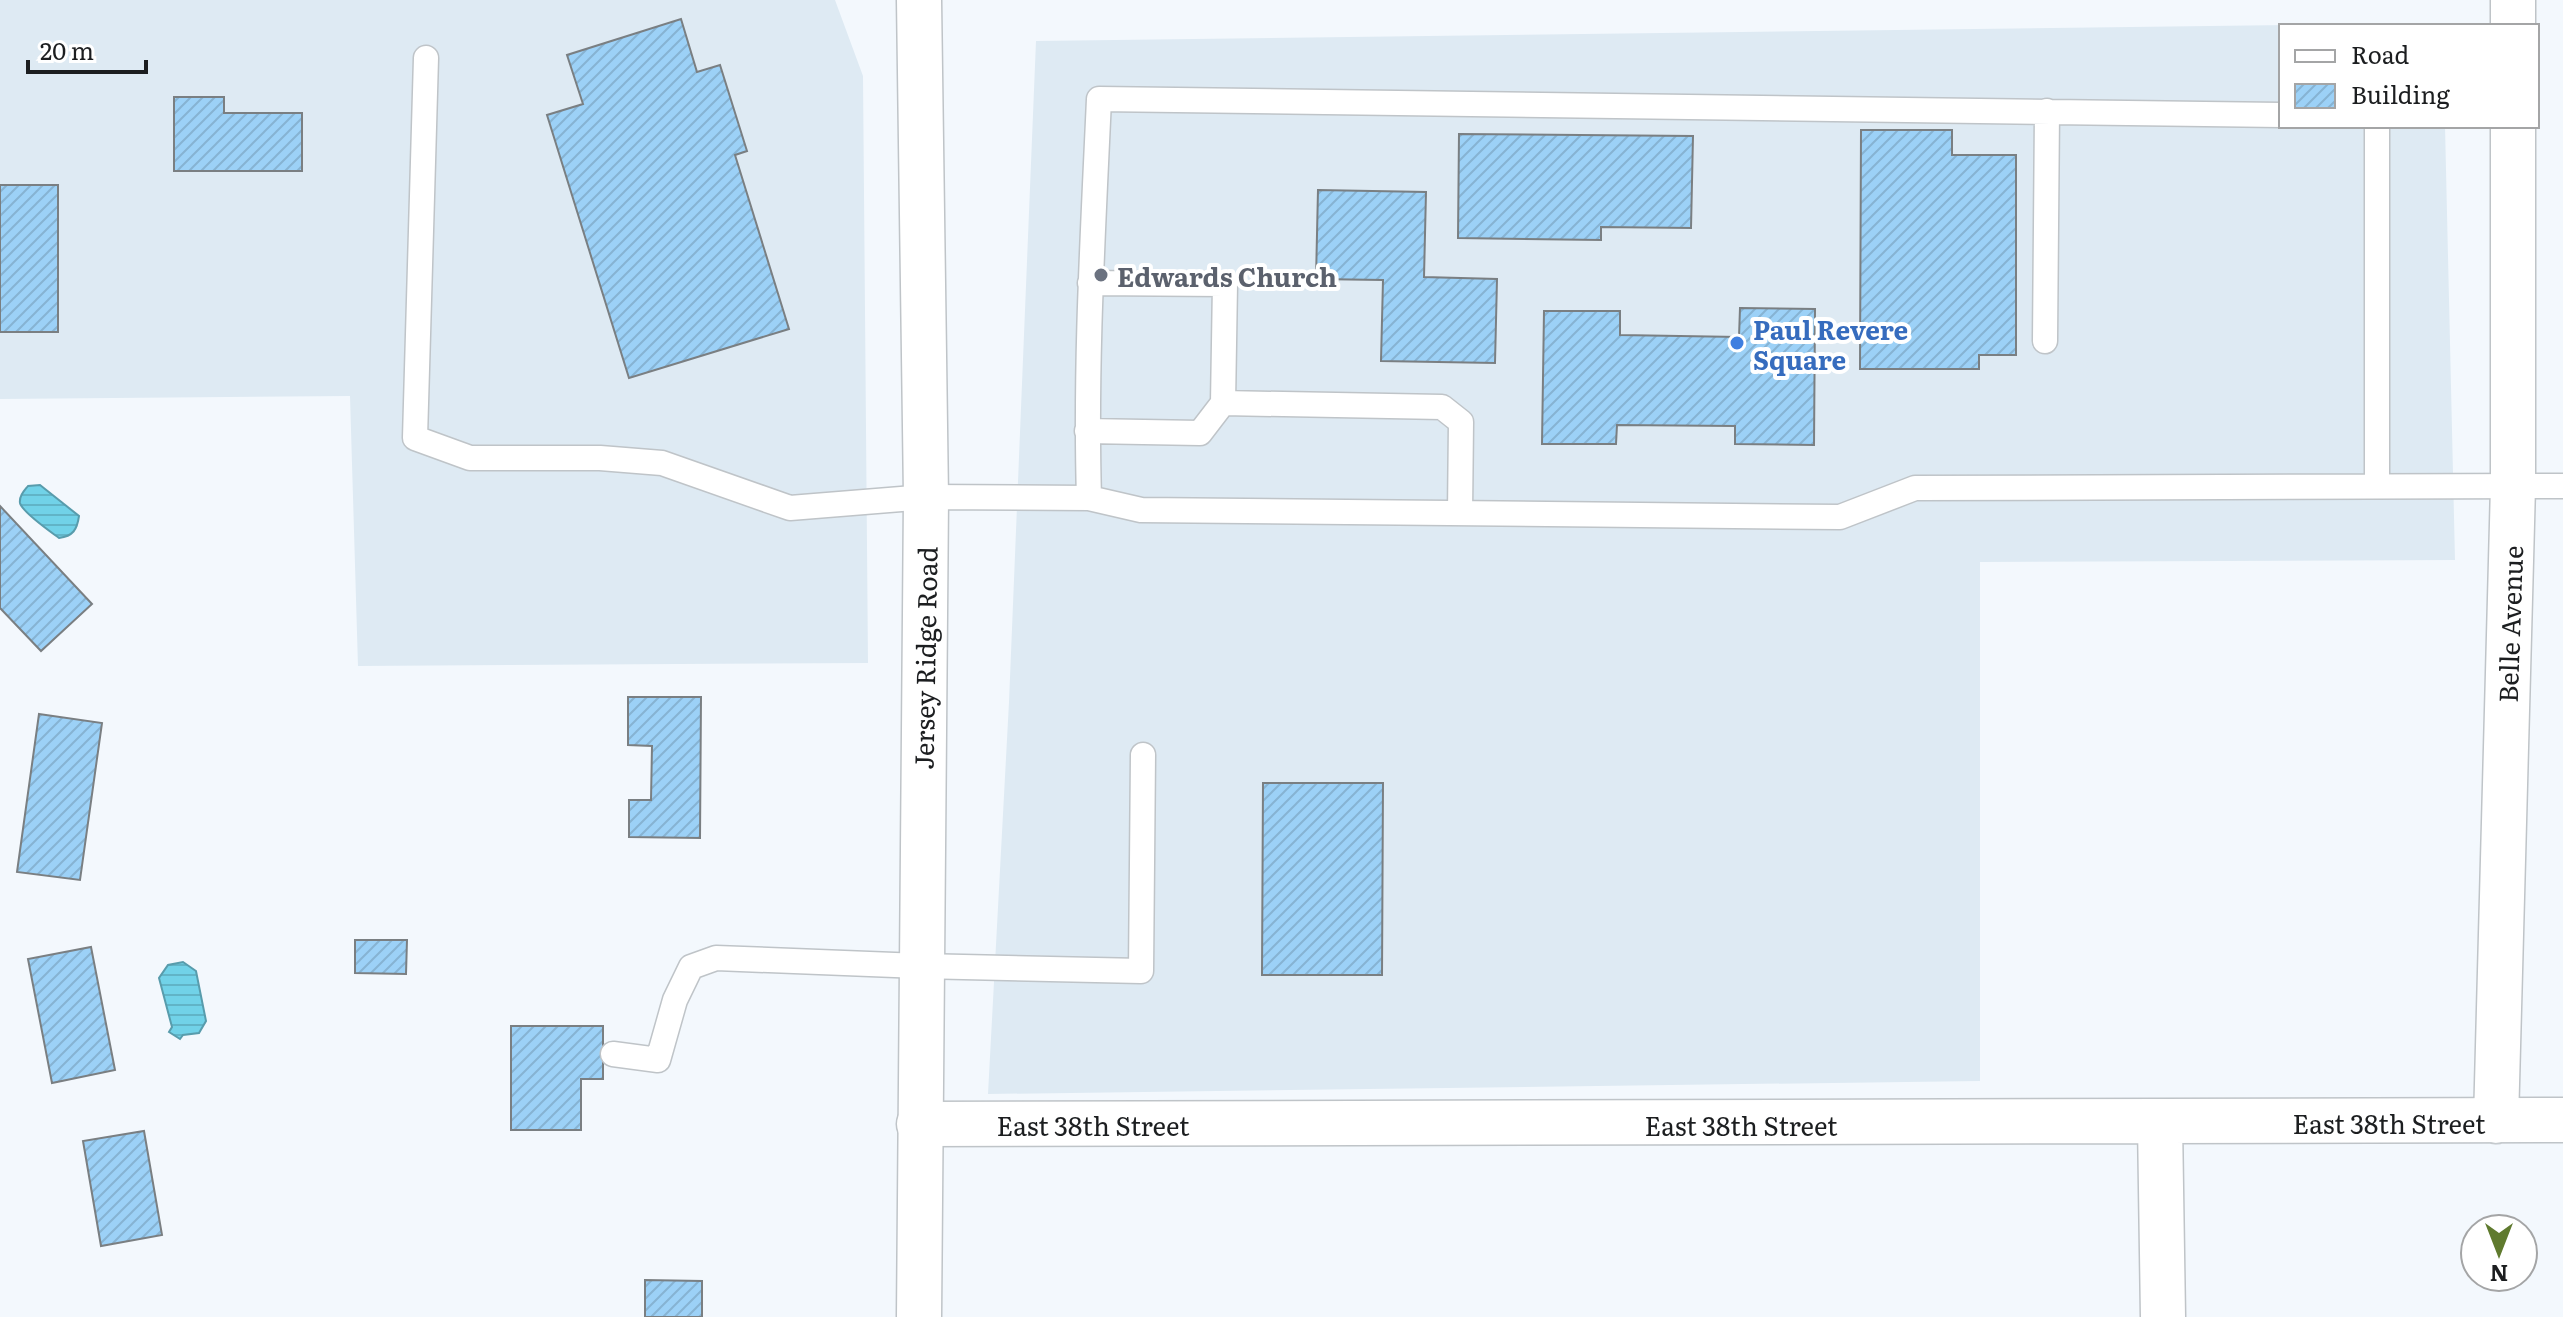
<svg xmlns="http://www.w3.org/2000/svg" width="2563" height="1317" viewBox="0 0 2563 1317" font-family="Literata,serif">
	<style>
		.built { fill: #deeaf3 }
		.water { fill: url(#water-rules); stroke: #589cac; stroke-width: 2 }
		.building { fill: url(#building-hatch); stroke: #7a7f82; stroke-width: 2 }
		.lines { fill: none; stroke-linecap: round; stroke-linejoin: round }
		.lane-casing { stroke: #bfc4c8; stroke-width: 27 }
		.street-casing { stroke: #bfc4c8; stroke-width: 47 }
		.secondary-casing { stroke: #bfc4c8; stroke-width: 47 }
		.lane { stroke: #fff; stroke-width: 24 }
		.street { stroke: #fff; stroke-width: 44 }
		.secondary { stroke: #fff; stroke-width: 44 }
		.worship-dot { fill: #6b7280; stroke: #fff; stroke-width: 3 }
		.shop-dot { fill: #3f7fe0; stroke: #fff; stroke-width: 3 }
		.labels { text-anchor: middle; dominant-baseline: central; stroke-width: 8; stroke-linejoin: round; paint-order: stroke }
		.worship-label { font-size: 26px; font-weight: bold; fill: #5b616d; stroke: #fff; text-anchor: start }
		.shop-label { font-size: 26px; font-weight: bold; fill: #366cbe; stroke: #fff; text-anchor: start }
		.street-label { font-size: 26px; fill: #1c1e20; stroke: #fff }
	</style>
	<defs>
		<pattern id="water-rules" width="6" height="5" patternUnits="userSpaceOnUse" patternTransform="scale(2)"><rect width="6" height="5" fill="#71d2e8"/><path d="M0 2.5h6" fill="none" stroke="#61b4c7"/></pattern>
		<pattern id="building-hatch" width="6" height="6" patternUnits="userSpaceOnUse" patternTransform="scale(2)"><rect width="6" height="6" fill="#9cd1f7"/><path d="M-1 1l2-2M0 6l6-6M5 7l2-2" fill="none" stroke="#86b3d3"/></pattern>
	</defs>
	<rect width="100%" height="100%" fill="#f3f8fd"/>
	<path class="built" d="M0 0H835L863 76 868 663 358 666 350 396 0 399Z
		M2443 23V26H2281V126H2445L2455 560 1980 562V1081L988 1094 1009 702 1036 41Z"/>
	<path class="water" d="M40 485 79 516C77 530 73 536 59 538 51 532 22 512 20 503 19 496 24 491 28 486Z
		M183 962 196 971 206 1021 199 1033 183 1035 180 1039 169 1032 172 1027 159 978 168 965Z"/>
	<path class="building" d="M681 19 697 72 720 65 747 151 735 155 789 329 629 378 547 115 583 104 567 55Z
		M174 97H224V113H302V171H174Z
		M1861 130H1952V155H2016V355H1979V369H1860Z
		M1459 134 1693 136 1691 228 1601 227V240L1458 238Z
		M0 185H58V332H0Z
		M1318 190 1426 192 1424 277 1497 279 1495 363 1381 361 1383 280 1316 279Z
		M1740 308 1815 309 1814 445 1735 444V426L1617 425 1616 444H1542L1544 311H1620V335L1739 337Z
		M0 506 92 604 41 651 0 608Z
		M628 697H701L700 838 629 837V800H651L652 746 628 745Z
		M39 714 102 723 80 880 17 872Z
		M1263 783H1383L1382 975H1262Z
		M355 940H407L406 974 355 973Z
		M91 947 115 1070 52 1083 28 959Z
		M511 1026H603V1079H581V1130H511Z
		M144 1131 162 1235 101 1246 83 1141Z
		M645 1280 702 1281V1317H645Z"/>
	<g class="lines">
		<g class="lane-casing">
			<path id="lane" d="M426 58 415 438 470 458H600L662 463 790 508 926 497 1089 498 1141 510 1840 517 1915 488 2563 486
				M2377 126V485
				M1090 283 1225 284 1223 403 1442 407 1461 422 1460 513
				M2045 341 2047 111
				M1087 431 1200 433 1223 403
				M1089 498C1085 365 1093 232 1099 99L2281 115
				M613 1054 658 1060 675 1000 691 967 716 958 920 966 1141 971 1143 755"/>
		</g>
		<g class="street-casing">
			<path id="street" d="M2513 26V0
				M2496 1121 2513 486V126
				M2160 1123 2163 1317
				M919 1124 2563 1120"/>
		</g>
		<g class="secondary-casing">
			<path id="secondary" d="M919 1317 926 497 919 0"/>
		</g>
		<use href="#lane" class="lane"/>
		<use href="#street" class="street"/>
		<use href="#secondary" class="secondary"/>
	</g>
	<circle class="worship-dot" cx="1101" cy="275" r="8"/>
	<circle class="shop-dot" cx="1737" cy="343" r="8"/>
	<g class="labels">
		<g class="worship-label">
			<text x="1117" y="275">Edwards Church</text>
		</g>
		<g class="shop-label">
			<text x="1753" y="328">Paul Revere<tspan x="1753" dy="30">Square</tspan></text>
		</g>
		<g class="street-label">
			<text transform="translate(2509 624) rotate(-88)">Belle Avenue</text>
			<text transform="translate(924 658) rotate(-89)">Jersey Ridge Road</text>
			<text x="2389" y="1122">East 38th Street</text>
			<text x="1093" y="1124">East 38th Street</text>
			<text x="1741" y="1124">East 38th Street</text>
		</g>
	</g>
	<rect x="2279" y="24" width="260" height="104" fill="#ffffff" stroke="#a4a5a6" stroke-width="2"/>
	<rect x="2295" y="50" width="40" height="12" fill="#ffffff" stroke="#a4a5a6" stroke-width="2"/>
	<text x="2351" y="64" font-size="24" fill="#1c1e20">Road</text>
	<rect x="2295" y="84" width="40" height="24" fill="url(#building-hatch)" stroke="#a4a5a6" stroke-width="2"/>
	<text x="2351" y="104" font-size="24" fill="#1c1e20">Building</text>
	<g transform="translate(2499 1253) rotate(180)"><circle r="38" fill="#ffffff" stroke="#a4a5a6" stroke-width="2"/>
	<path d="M0-6L14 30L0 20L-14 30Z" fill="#5f7a2e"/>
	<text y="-12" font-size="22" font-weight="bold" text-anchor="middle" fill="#1c1e20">N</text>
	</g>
	<path d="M28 60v12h118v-12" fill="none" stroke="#1c1e20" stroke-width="4"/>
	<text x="40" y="60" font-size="24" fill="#1c1e20" stroke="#ffffff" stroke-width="6" paint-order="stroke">20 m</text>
</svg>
